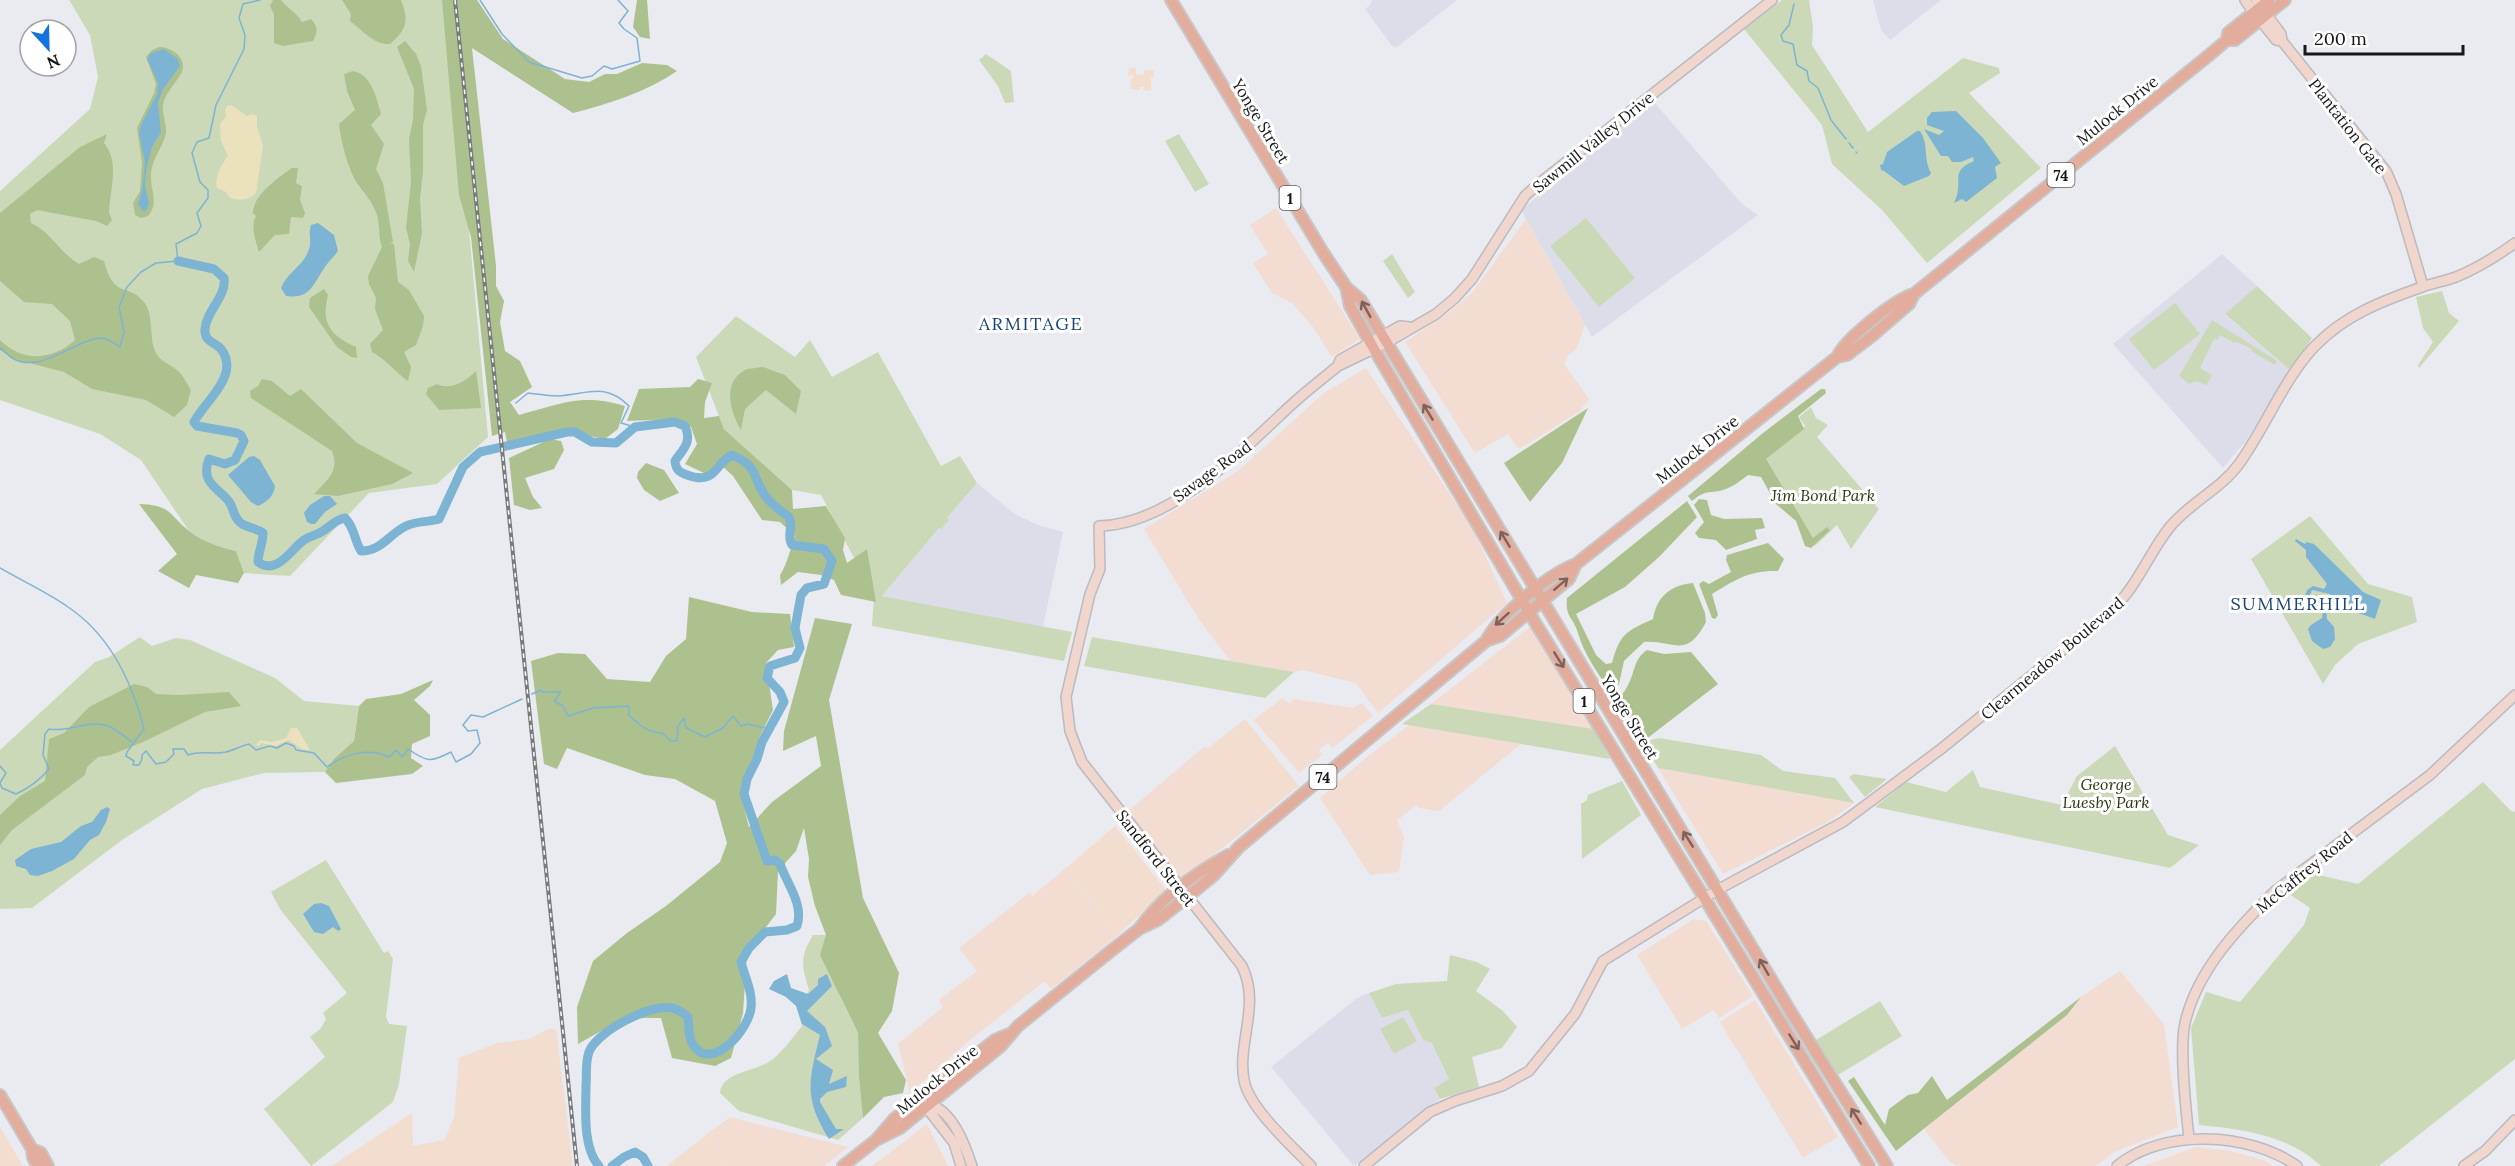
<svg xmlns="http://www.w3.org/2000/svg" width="2515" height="1166" viewBox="0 0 2515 1166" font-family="Lora,serif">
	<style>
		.commercial { fill: #f3dcd1 }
		.industrial { fill: #f2ddcf }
		.built { fill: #ddddea }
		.green { fill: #cbd9b8 }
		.forest { fill: #adc18e }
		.sand { fill: #ebe2bd }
		.water { fill: #7db4d3 }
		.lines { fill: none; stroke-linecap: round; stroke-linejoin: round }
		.stream { stroke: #7db4d3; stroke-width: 1.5 }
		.river { stroke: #7db4d3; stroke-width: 9 }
		.secondary-casing { stroke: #babac0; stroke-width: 12 }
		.primary-casing { stroke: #c7c7c8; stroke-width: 14 }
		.secondary { stroke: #f1d6ce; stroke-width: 9 }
		.primary { stroke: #e3ad9d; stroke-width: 10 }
		.rail-casing { stroke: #797a7d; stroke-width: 4 }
		.rail { stroke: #fff; stroke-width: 1.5; stroke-dasharray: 4.5; stroke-linecap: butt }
		.oneway { stroke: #7d625b }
		.labels { text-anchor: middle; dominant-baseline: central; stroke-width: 6; stroke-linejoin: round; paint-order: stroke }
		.shield { fill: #fff; stroke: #5d5d5e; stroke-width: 1.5 }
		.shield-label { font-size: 15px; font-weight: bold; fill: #171719 }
		.street-label { font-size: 16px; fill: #171719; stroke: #fff }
		.park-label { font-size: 16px; font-style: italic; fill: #29360f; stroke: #fff }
		.neighbourhood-label { font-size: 18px; letter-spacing: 1.5px; fill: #1a4377; stroke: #fff }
	</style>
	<rect width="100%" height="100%" fill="#eaebf0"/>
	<path class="commercial" d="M1276 208 1360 339 1332 357 1313 327 1292 303 1272 293 1253 263 1268 254 1250 225Z
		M1526 219 1585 325 1576 350 1567 356 1564 364 1589 399 1580 411 1519 449 1508 434 1475 453 1405 342 1451 311 1472 293Z
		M1366 368 1473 529 1507 603 1378 713 1356 683 1303 670 1294 672 1230 661 1198 618 1144 529 1238 471 1324 393Z
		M1531 626 1594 729 1431 704Z
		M1282 698 1290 704 1294 699 1353 708 1362 703 1373 716 1332 748 1328 743 1319 749 1322 755 1299 773 1254 720Z
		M1409 725 1521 744 1439 811 1419 808 1417 805 1397 820 1404 837 1399 872 1370 875 1320 798 1362 761Z
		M1205 746 1262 816 1183 880 1178 876 1127 812Z
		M1658 768 1854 803 1828 822 1723 874Z
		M1066 868 1118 935 1051 989 1045 981 970 1040 910 1093 898 1044 943 1007 939 1000 977 971 959 948 1029 893 1032 896Z
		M1694 919 1706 921 1753 996 1719 1018 1714 1010 1682 1029 1637 955Z
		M2120 971 2164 1024 2178 1127 2114 1152 2096 1166H1958L1950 1162 1924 1129 2067 1015 2081 997Z
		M1755 1000 1838 1137 1803 1158 1720 1022Z
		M730 1117 848 1147 824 1166H726L706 1135Z
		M927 1124 948 1166H872Z
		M2196 1147 2230 1151 2264 1160 2273 1166H2144Z"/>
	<path class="industrial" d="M1129 68H1136V74L1144 75V70L1154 71V77H1151V91L1143 90 1144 87H1140L1139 90 1130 89 1131 79H1133L1134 76 1128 75Z
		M1245 719 1299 786 1262 816 1207 749Z
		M1115 826 1166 890 1118 935 1066 868Z
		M548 1029H556L573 1166H332L412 1113 413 1146 444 1140 454 1118 459 1058 497 1043 530 1039Z
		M0 1127 23 1166H0Z
		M706 1135 726 1166H669L668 1165Z"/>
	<path class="built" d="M1372 0H1457L1397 47 1392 46 1365 9 1370 5Z
		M1873 0H1941L1890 40 1881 30Z
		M1653 101 1742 204 1758 215 1592 337 1521 210Z
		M2222 254 2257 286 2225 315 2291 371 2245 442 2223 468 2113 344Z
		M977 483 1015 514 1038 525 1063 532 1043 627 882 596Z
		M1369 993 1382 1018 1408 1010 1423 1040 1432 1042 1450 1079 1434 1088 1440 1099 1354 1166 1271 1067 1357 998Z"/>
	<path class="green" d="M69 0H448L488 437 437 484 369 493 290 576 244 573 236 551 211 545 189 531 141 460 100 434 0 400V191L90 109 98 77 90 35Z
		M1782 0H1809L1813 27 1812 45 1868 132 1963 58 1999 68 2000 73 1969 93 2041 168 1927 263 1882 210 1832 164 1822 125 1744 29Z
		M986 54 1011 71 1014 102 1005 103 998 86 979 60Z
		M1179 134 1209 184 1195 192 1165 141Z
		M1586 218 1635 278 1599 307 1550 246Z
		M1392 254 1415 292 1408 298 1383 261Z
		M2257 286 2312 338 2291 371 2225 314Z
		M2442 291 2449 313 2459 321 2419 368 2418 365 2433 342 2423 328 2416 297Z
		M2175 303 2200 334 2154 370 2129 339Z
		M736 316 795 357 810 340 832 377 878 352 941 466 960 456 977 483 947 518 949 520 941 529 939 528 882 596 1072 632 1064 661 872 626 874 596 821 495 792 490 724 429 696 357Z
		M2212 320 2277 361 2275 365 2251 351 2252 349 2235 341 2234 343 2220 335 2217 340 2214 339 2200 368 2212 375 2207 385 2195 381 2189 384 2179 376Z
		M1811 407 1816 418 1828 425 1817 437 1879 509 1851 549 1837 525 1815 546 1763 458 1805 426 1799 417Z
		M2310 516 2368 584 2412 597 2417 622 2358 644 2335 665 2323 684 2251 559Z
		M140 637 152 646 176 638 190 640 275 678 304 701 359 706 354 741 325 772 264 773 202 789 122 840 32 908 0 909V750L95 662 109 657Z
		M1092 637 1294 672 1265 698 1084 666Z
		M1431 704 1594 729 1610 759 1402 724Z
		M1659 738 1761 755 1783 771 1835 778 1854 803 1658 768 1642 742Z
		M2115 746 2168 835 2199 845 2170 868 1875 807 1906 782 1946 792 1973 770 1980 787 2062 805 2077 776Z
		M1854 774 1887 779 1865 797 1849 777Z
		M1622 781 1641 815 1582 859 1581 804 1587 800 1588 795Z
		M2483 782 2511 811 2515 812V1059L2379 1166H2321C2289 1135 2241 1129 2199 1125L2191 1028 2206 992 2240 1002 2304 925 2310 908 2288 893 2310 873 2358 884Z
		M326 860 384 953 388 951 393 959 386 1017 389 1024 407 1026 399 1084 393 1102 311 1166 264 1109 325 1057 310 1037 321 1028 326 1019 323 1013 347 993 280 909 271 892Z
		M813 935H827L840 997 858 1033 863 1118 838 1140 739 1111 720 1093C723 1070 756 1073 773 1059 784 1050 793 1037 802 1026L797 1009 809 990C801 965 800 957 813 935Z
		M1450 955 1477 962 1490 969 1476 991 1503 1011 1517 1027 1502 1048 1472 1057 1479 1087 1440 1099 1434 1088 1449 1079 1432 1043 1423 1040 1408 1010 1382 1018 1369 993 1396 984 1447 981Z
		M1880 1001 1902 1036 1838 1075 1816 1040Z
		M1403 1017 1417 1041 1394 1054 1380 1029Z"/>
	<path class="forest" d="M273 0H281C288 9 297 13 302 22L311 19C318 26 318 32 313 41L283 46 274 43V14L270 6Z
		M342 0H401C409 21 407 29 390 44 374 45 362 30 350 21L351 14Z
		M442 0H477L503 39 565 79 589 82 605 74H617L642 63 667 65 677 71C646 92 609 104 573 113L472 48 496 266V286L504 301 500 322 505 351 520 361 532 387 510 402 519 415C561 404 581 393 625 406L618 429 605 439 565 431 513 442H507L505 432 492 436 471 237 459 195Z
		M637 0H647L650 39 640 37 633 27Z
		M405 41 416 54 421 66 427 110 423 125V172L420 199 422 233 414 272 408 261 410 244 406 228 411 182 409 139 413 120 414 89 397 47Z
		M159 47C169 47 182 54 183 65 185 76 164 91 163 106 162 115 167 124 166 133 163 148 151 159 151 177 151 192 159 203 148 216L141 218 135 215 133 203 140 191 142 163 137 128 154 93 156 84 146 57 152 50Z
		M353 71C372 75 376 97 381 114L371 125 384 144 376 169 383 183 393 242 390 243 394 244 398 282 409 290 424 316 423 326 416 345 404 352 411 367 408 381C395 372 386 359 372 352L370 344 383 330 375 309 376 298 369 284 368 276 382 247C378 236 380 225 377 215 373 202 364 193 357 183 348 169 341 141 339 124L355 110 347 91 344 74Z
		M107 134 104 143C120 162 110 189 109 213L112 220 107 226 96 221 37 210 30 214 31 223C51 232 60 253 79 264L94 257 104 261C114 300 128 282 144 302 155 317 148 337 156 353 161 362 170 364 178 371 183 375 187 384 191 390L187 405 174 417 146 400 92 389 64 372 14 359 0 350V340C22 362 52 361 75 340L70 321 52 304 24 302 0 281V213L80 147Z
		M292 168H298L296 183 302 186 300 200 305 213 303 218 291 217 289 234 275 235 259 252C256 241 250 227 256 216L253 213C253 195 279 177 292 168Z
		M324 289 328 295C321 324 330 335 356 347L357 358 351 357 337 347 309 307 310 298Z
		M763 367 785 375 801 391 796 414 766 390 745 409 741 430C731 413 721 383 745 370 749 368 758 368 763 367Z
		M476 371 481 408 439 410 426 394 428 388 437 384C451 391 466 381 476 371Z
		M262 379 272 381 290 396 301 389 357 443 413 473 392 484 338 496 314 494C327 480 340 472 332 451L251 398 250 391 258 386Z
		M698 379 712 383 705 402 704 418 719 416 724 429 792 490 793 509 826 506 845 538 843 550 847 563 867 549 876 602 841 595 834 580 821 575 798 572 781 585 780 575C786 567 791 547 795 536L780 522 762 520 733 476 720 464 706 474 685 464 697 444 691 427 678 419 627 421 639 389 690 387Z
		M1821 389H1825L1826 393 1798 416 1804 429 1766 459 1813 538 1827 527 1830 530 1811 548 1805 546 1796 521 1776 504 1761 477 1748 475C1740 481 1733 487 1723 490 1707 494 1707 489 1692 501L1688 496 1763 433Z
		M1588 408 1562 463 1530 502 1504 463Z
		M550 439 561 441 564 450 554 469 525 478 533 497 542 508 530 510 514 505 509 458Z
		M646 463 664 470 679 493 660 501 644 490 637 478 638 472Z
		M1699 499 1707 500 1711 515 1724 519 1762 518 1765 528 1755 530 1757 539 1726 550 1716 540 1699 538 1695 533 1704 522 1694 505Z
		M1687 501 1697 517 1659 557 1625 587 1576 614 1596 655 1606 664 1612 663C1620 633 1627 631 1653 619 1657 596 1671 585 1693 583L1705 613 1706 622C1686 660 1674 640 1644 642L1624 661 1619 684 1610 691C1597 672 1584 654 1578 633 1573 616 1565 618 1567 598Z
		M139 504C174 505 168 516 192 533 206 543 219 547 236 551L244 573 238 583 196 575 189 588 158 571 177 554Z
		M1768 543 1784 559 1778 571C1749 570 1735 580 1712 594L1718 615 1715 619 1712 618 1699 584 1703 581 1709 584 1731 572 1726 560 1727 555Z
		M689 597 752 612 790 614 794 647 778 650 766 663 773 710 760 736 742 799 749 827 772 802 821 766 816 736 783 751 784 731 815 618 852 624 829 700 863 898 899 973 892 1011 878 1033 906 1080 903 1093 884 1097 863 1118 859 1076 858 1033 820 955 826 935 815 906 808 877 809 859 804 828 796 851 778 871 776 914 747 952 743 1013 731 1058 715 1066 672 1058 661 1018H624L578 1044 577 1007 593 961 627 933 666 906 720 862 727 843 715 801 675 779 645 775 567 748 557 769 544 764 531 661 558 653 585 654 607 679 650 682 666 656 686 639Z
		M1647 650 1664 654 1691 652 1718 684 1645 740 1636 738 1614 702C1619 697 1624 693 1627 687 1635 674 1633 659 1647 650Z
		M433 680 430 686 414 700 430 715V736L412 744 411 758 423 766 412 774 336 783 325 772 334 759 354 741 359 706 366 699 401 694Z
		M134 684 147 687 156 694 181 695 229 692 241 706 205 712 143 742 111 755 98 757 87 767 85 775 12 830 0 845V815L20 796 45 781 49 739 64 733 89 707Z
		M2081 997 2067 1015 1896 1151 1848 1081 1854 1077 1885 1125 1889 1109 1908 1095 1918 1093 1932 1076 1947 1100Z"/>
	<path class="sand" d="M231 105 247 116 251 114 257 116V127L263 146 256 193C250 200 240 201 230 198L226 192 217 188C214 177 221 165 228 156L221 141 220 124 226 117 225 110 227 106Z
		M291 728H297L310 750 302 749 289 740 275 746 261 743 259 746 256 745 260 740 272 742 286 738Z"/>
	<path class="water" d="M164 49 178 59 180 66 163 89 158 103 161 132 152 147 146 171 145 186 149 203 147 210 143 211 138 204 142 190 145 162 139 133 141 125 157 94 158 83 147 59 151 53Z
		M1956 111 1983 138 2001 163 1995 167 1997 178 1966 202 1962 199 1954 203C1965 180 1948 172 1974 161L1973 157 1961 162H1952L1948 156H1941L1924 129 1939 135 1944 131 1927 125V118L1932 112Z
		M1917 131H1920C1929 144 1923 159 1931 173L1929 176 1904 186 1884 171 1881 170 1880 165 1883 164 1887 152Z
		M318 223 334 235 338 251C333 258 327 263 323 270 312 287 309 299 286 296L281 288C287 272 304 266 309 249 312 242 308 233 311 225Z
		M254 456 260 460 275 486C274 496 267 502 258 506L251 502 228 475 249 457Z
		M324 496H330L337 504 325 512 315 524H311L307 522 304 513 310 505Z
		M2296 539 2305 544 2306 542 2314 544 2363 592 2381 600 2375 619 2345 608 2338 611 2330 594 2312 590 2309 597 2326 608 2327 619 2334 627 2335 639 2330 647 2323 649 2312 641 2308 629 2311 625 2322 618 2323 610 2305 596 2307 590 2313 586 2324 589 2327 584 2306 557V550L2295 541Z
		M107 807 110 809 106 822 99 835 90 840 74 859 52 871 38 876 30 875 26 869 16 866 15 860 31 849 61 842 81 826 92 822 101 810Z
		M321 903 329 906 341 929 338 931 333 927 323 934 314 932 303 914 314 904Z
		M787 974 791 988 808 994 818 985V979L827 974 832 986 807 1011 825 1027 832 1046 816 1059 833 1070 829 1084 847 1076 846 1087 827 1092 820 1099V1102L836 1129H844L829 1139C803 1098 809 1080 820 1035L802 1024 796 1006 786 997 769 989 774 981Z"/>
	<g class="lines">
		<path class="stream" d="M480 0 502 34 529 62 582 78 592 76 604 66 612 69 640 61 637 38 624 29 619 23 628 11 618 0
			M1794 4 1789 25 1781 35 1783 41 1793 44 1797 65 1807 71 1809 81 1818 88 1831 120 1846 139
			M1849 143 1853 148
			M1856 152 1857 153
			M0 348C5 351 9 357 14 359 41 374 79 337 103 338 109 339 115 344 120 347L124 332 119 307 127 287 141 272 156 263 178 261 176 244 197 233 201 226 197 213 208 198V190L200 182 192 153 197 142 209 138 216 105 244 49 245 35 239 18 243 4 260 0
			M516 403 528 393C537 394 547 396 557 396 587 395 604 381 629 406L621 423 635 427
			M0 568C22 581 47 592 68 607 110 635 132 682 144 729L127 752 126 756 134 761 133 765H139L142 759V755L146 751 156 764 166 762 174 754 173 749H184L188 755C201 750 212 755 226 752 234 750 241 746 249 744L256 750 270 746 277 748 286 743 294 746 296 750 314 753 327 767C344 754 369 747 389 757L396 750 402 757 408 749C427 762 430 763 451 752L456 762 471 754 480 743 477 730 468 731 463 725 471 715 483 717 522 699
			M532 694 541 690 542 692H561L554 701 563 706 568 716 593 708 629 706V715C639 725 647 732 662 733L671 741H677L678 726 684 718 686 728 705 737 723 728 733 716 741 726 748 724 769 729
			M0 766 6 773 0 783
			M0 783 2 788 16 794C29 788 39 781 49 769L43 755 45 734 49 729C68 733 88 719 108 726 116 729 125 737 132 742"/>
		<path class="river" d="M178 261 214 269 224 278C227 296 206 311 205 329 204 342 215 342 221 349 241 375 205 401 194 422L197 426 237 433 241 435 244 441 235 460 225 464 209 459C199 484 221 489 230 503 234 510 234 519 242 524 249 528 256 528 263 533 263 544 258 552 258 562 277 576 291 549 304 540 308 537 313 536 317 534 328 530 333 520 345 518 355 528 354 540 361 551 382 551 389 534 406 526 416 521 429 522 439 519L463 467 480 452 567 432H575L592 442 616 443 635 427 675 422 685 426C692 442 684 448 675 461 676 470 679 472 687 475 717 486 715 462 732 455 759 467 751 474 764 494 770 504 780 510 789 517 794 526 786 535 792 545L824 549 832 561 824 584 807 588 801 595 795 628 800 648 795 658 770 666 767 678 780 692 784 702 762 742 757 759 747 779 744 794 767 861 775 860 780 864C787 884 804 904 797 926L787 930 765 932 749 948 741 962C745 978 753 992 751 1008 749 1029 712 1073 693 1045 688 1037 689 1026 688 1017 683 1013 678 1009 672 1008 651 1003 596 1032 589 1052 585 1063 587 1074 586 1085 586 1108 582 1147 599 1166
			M612 1166 624 1157 635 1152 643 1157 648 1166"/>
		<g class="secondary-casing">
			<path id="secondary" d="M2245 0 2253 12
				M2256 0 2281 34 2282 41 2386 171 2396 194 2423 286
				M2260 20 2276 40 2282 41
				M1338 366 1386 343 1436 314 1455 298 1472 279 1525 196 1537 185 1772 0
				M926 1101 930 1112 954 1143 961 1166
				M929 1104C953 1111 965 1145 972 1166
				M2189 1138C2186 1110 2179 1049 2185 1023 2197 970 2238 928 2275 891L2430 775 2515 695
				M1311 1166C1291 1145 1249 1108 1244 1080 1237 1042 1261 1005 1242 966L1082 762 1070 731 1066 697 1090 594 1100 569 1099 526C1169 525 1241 452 1289 407 1305 392 1322 379 1338 366L1340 360 1400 326 1410 327
				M1364 1166 1430 1112 1455 1101 1502 1086 1529 1071 1575 1014 1603 961 1719 889 1843 822 1941 749 2112 610C2138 585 2148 555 2169 528 2189 503 2220 490 2239 464 2265 428 2285 377 2315 346 2345 315 2382 301 2422 287 2433 283 2445 281 2456 277 2478 268 2497 256 2515 243
				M2117 1166C2163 1128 2249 1132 2297 1166
				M2464 1166 2485 1151 2515 1120"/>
		</g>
		<g class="primary-casing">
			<path id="primary" d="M1171 0 1324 254 1346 287 1361 300 1794 1017 1887 1166
				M2227 40H2235L2285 0
				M1346 287 1350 306 1374 349 1536 624 1869 1166
				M1837 357 1847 355 1872 336 1909 304 1914 294
				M1486 641 1500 636 1569 579 1576 564
				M1139 929C1160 898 1196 873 1228 855
				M0 1095 32 1149 33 1158 38 1166
				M876 1140 900 1128 1001 1046 1018 1026 1107 954 1139 929 1158 920 1197 889 1214 875 1239 847 1486 641C1499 615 1549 574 1576 564L1837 357C1845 339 1895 299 1914 294L2208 56 2227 40 2228 33 2269 0
				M32 1149 41 1153 48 1166
				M843 1166 876 1140 894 1119 995 1040 1009 1034"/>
		</g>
		<use href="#secondary" class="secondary"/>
		<use href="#primary" class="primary"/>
		<g class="rail-casing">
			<path id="rail" d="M455 0 577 1166"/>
		</g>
		<use href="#rail" class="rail"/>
	</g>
	<defs><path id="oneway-shaft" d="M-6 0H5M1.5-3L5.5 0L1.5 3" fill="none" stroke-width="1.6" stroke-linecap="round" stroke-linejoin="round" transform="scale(1.5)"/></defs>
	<g class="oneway">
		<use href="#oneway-shaft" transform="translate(1366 309) rotate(-119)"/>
		<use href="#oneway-shaft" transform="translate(1428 412) rotate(-121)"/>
		<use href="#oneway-shaft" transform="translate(1505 539) rotate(-121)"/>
		<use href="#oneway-shaft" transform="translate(1561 584) rotate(-41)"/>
		<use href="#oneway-shaft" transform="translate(1502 619) rotate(138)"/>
		<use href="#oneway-shaft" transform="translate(1559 660) rotate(58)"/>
		<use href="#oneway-shaft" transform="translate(1688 839) rotate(-122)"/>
		<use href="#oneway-shaft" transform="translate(1764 967) rotate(-120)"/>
		<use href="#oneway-shaft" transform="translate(1794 1042) rotate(58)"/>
		<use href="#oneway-shaft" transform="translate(1856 1116) rotate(-122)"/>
	</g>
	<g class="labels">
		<g class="shield">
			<rect x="2047.5" y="163" width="27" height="24" rx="4.5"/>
			<rect x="1279.5" y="186" width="21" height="24" rx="4.5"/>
			<rect x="1573.5" y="689" width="21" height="24" rx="4.5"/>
			<rect x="1309.5" y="765" width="27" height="24" rx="4.5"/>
		</g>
		<g class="shield-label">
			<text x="2061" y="175">74</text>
			<text x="1290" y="198">1</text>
			<text x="1584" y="701">1</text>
			<text x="1323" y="777">74</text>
		</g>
		<g class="street-label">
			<text transform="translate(2117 110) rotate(-39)">Mulock Drive</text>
			<text transform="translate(1261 121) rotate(59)">Yonge Street</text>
			<text transform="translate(2348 126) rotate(52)">Plantation Gate</text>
			<text transform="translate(1593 142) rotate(-39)">Sawmill Valley Drive</text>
			<text transform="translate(1697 449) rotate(-38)">Mulock Drive</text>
			<text transform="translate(1212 471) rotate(-36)">Savage Road</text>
			<text transform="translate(2052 658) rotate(-40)">Clearmeadow Boulevard</text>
			<text transform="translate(1630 717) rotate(59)">Yonge Street</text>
			<text transform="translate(1156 858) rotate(52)">Sandford Street</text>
			<text transform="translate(2304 872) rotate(-39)">McCaffrey Road</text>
			<text transform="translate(937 1079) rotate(-39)">Mulock Drive</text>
		</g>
		<g class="park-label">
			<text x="1823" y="495">Jim Bond Park</text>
			<text x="2106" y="784">George<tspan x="2106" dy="18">Luesby Park</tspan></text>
		</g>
		<g class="neighbourhood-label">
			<text x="1031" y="323">ARMITAGE</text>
			<text x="2298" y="603">SUMMERHILL</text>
		</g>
	</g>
	<g transform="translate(48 48) rotate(158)"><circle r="28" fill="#ffffff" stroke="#a2a2a3" stroke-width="1.5"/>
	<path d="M0-4.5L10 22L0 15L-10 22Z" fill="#1372db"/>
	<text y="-9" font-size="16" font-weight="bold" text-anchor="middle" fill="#171719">N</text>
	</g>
	<path d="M2305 45v9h158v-9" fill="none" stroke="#171719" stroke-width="3"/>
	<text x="2314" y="45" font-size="18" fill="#171719" stroke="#ffffff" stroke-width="4.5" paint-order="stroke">200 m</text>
</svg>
